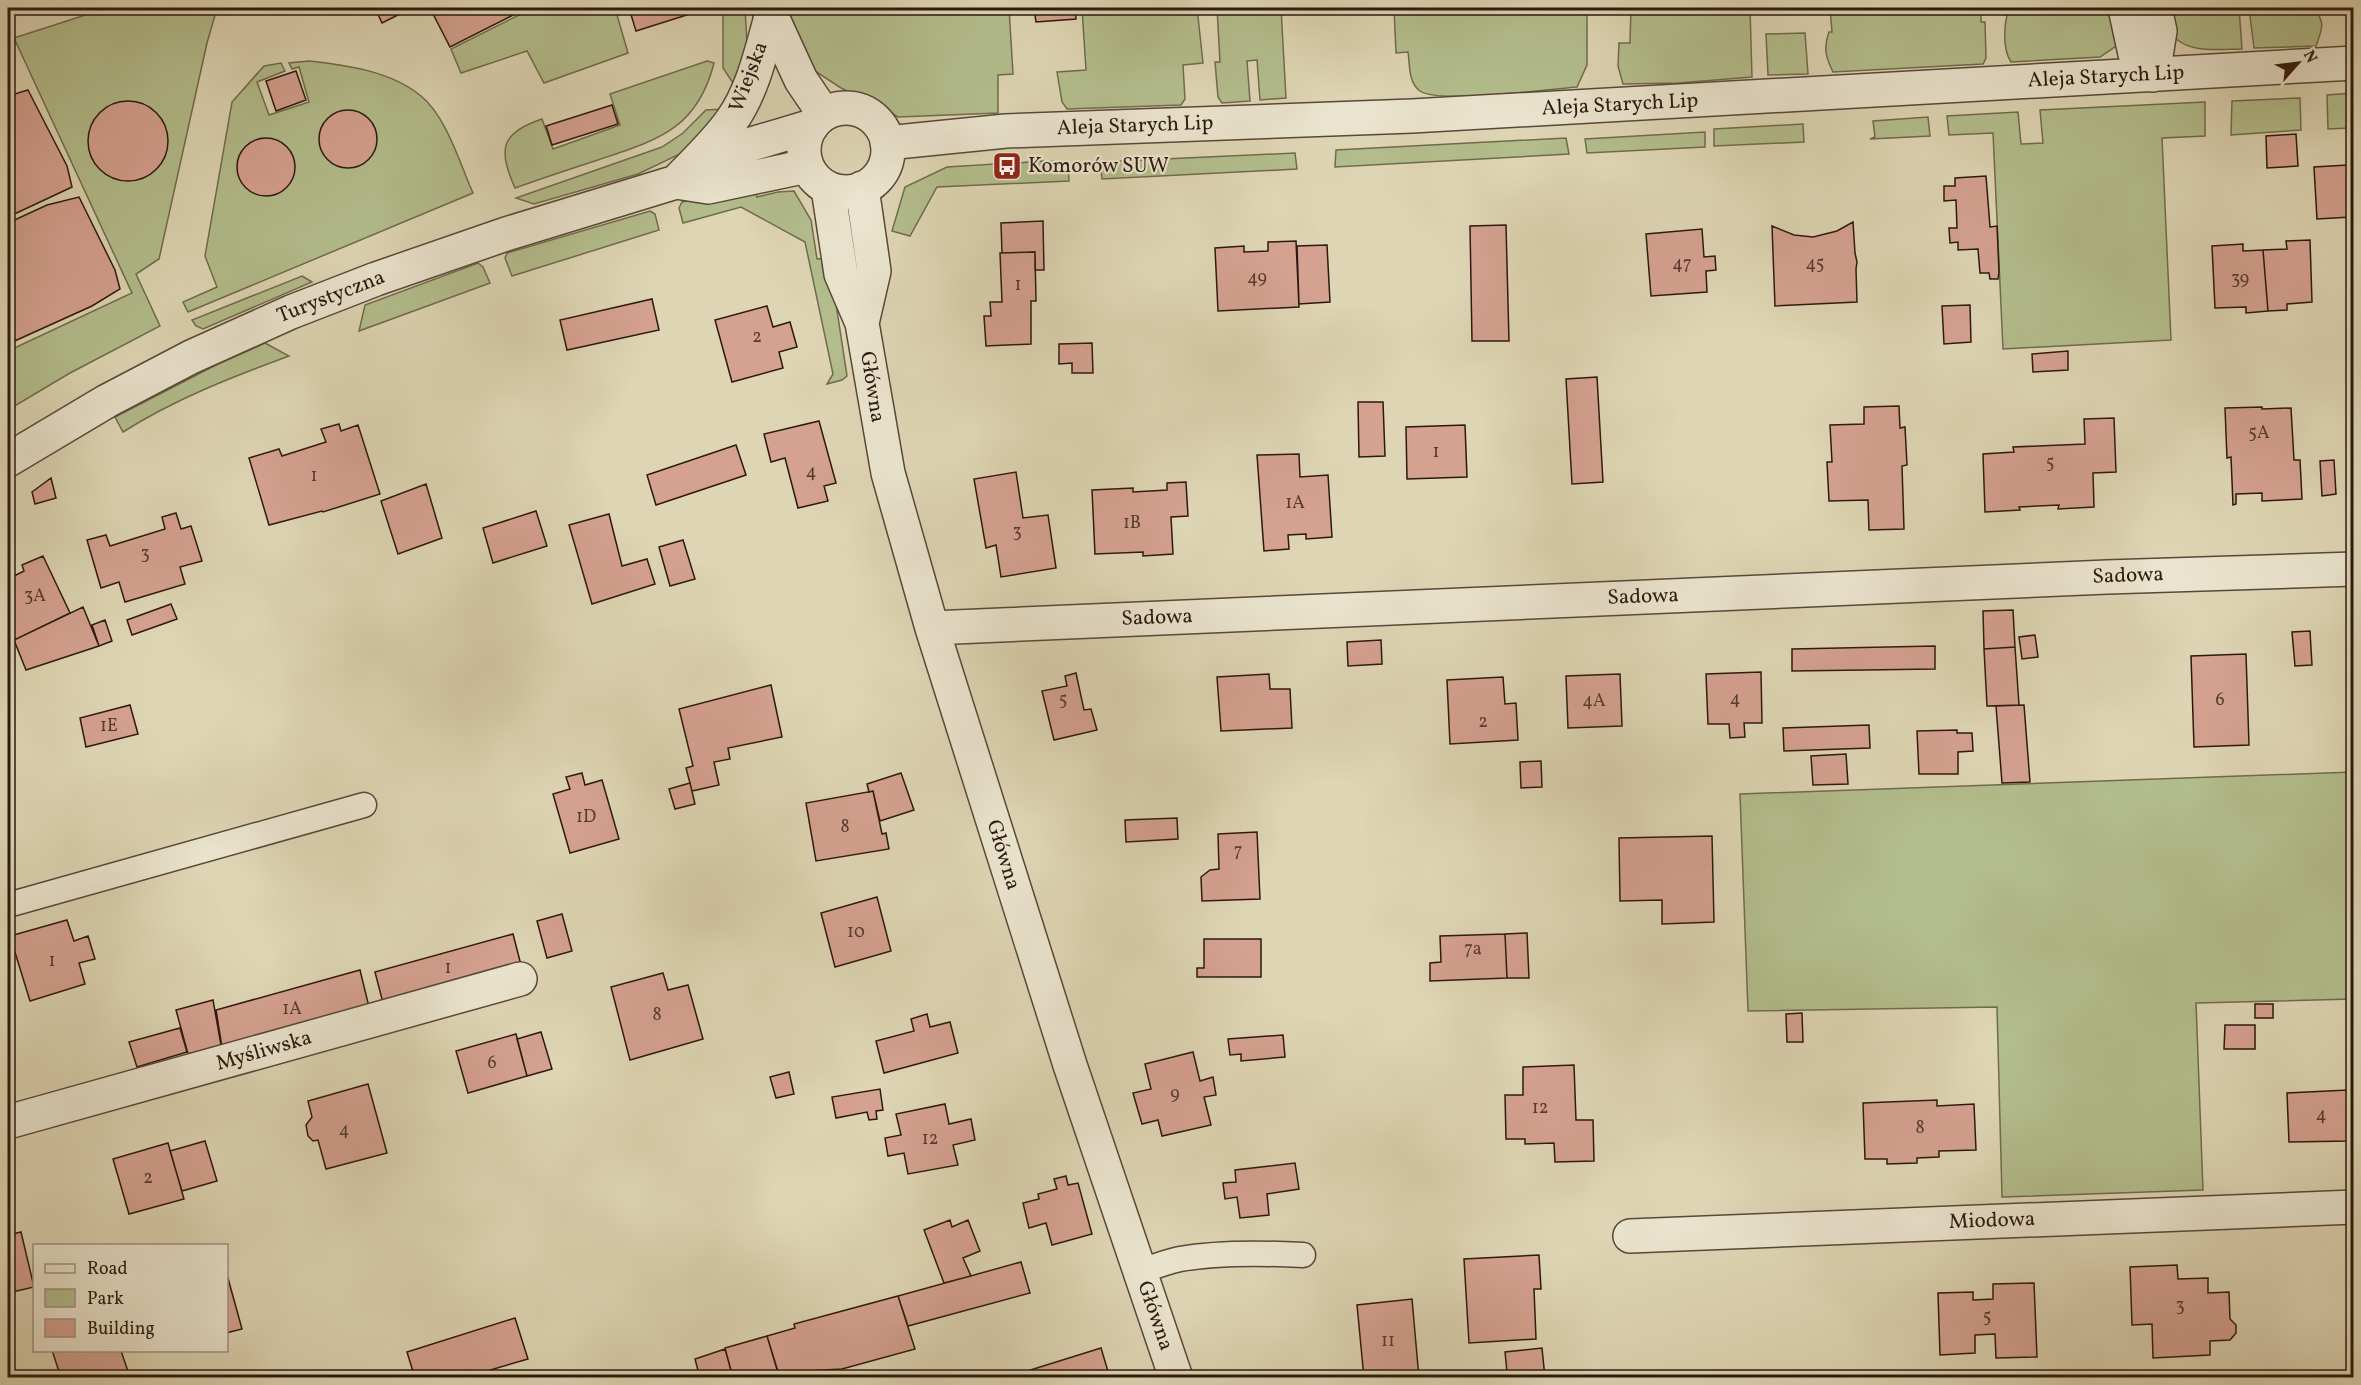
<svg xmlns="http://www.w3.org/2000/svg" width="2361" height="1385" viewBox="0 0 2361 1385" font-family="Vollkorn,serif">
	<style>
		.green { fill: #b3bd8c; stroke: #706b4e; stroke-width: 1.5 }
		.building { fill: #d5a191; stroke: #2c190f; stroke-width: 1.5 }
		.lines { fill: none; stroke-linecap: round; stroke-linejoin: round }
		.lane-casing { stroke: #584838; stroke-width: 27 }
		.street-casing { stroke: #584838; stroke-width: 36 }
		.lane { stroke: #eae4ce; stroke-width: 24 }
		.street { stroke: #eae4ce; stroke-width: 33 }
		.labels { text-anchor: middle; dominant-baseline: central; stroke-width: 4.5; stroke-linejoin: round; paint-order: stroke }
		.number-label { font-size: 18px; fill: #563b30 }
		.street-label { font-size: 21px; fill: #2c190f; stroke: #eae4ce }
		.poi-label { font-size: 21px; fill: #2c190f; stroke: #eae4ce; text-anchor: start }
	</style>
	<rect width="100%" height="100%" fill="#ded5b4"/>
	<filter id="stains"><feTurbulence type="fractalNoise" baseFrequency=".00333" numOctaves="4"/><feColorMatrix values="0 0 0 0 .2 0 0 0 0 .09 0 0 0 0 .02 0 0 0 .5 -.17"/></filter>
	<radialGradient id="worn" r=".72"><stop offset=".6" stop-color="#630" stop-opacity="0"/><stop offset="1" stop-color="#630" stop-opacity=".3"/></radialGradient>
	<path class="green" d="M107 8H217L207 43 159 259 136 274 160 326 70 373 8 410V351L132 293 14 38Z
		M533 8H615L628 53 544 83 527 51 461 73 451 49Z
		M723 8H745L747 43 735 86 723 68Z
		M787 8H1009L1013 74 998 75V113L898 117 876 104 841 88 815 71Z
		M1082 8H1197L1203 63 1183 65 1185 99 1181 105 1067 109 1062 102 1057 72 1086 70Z
		M1217 8H1252L1253 11 1281 8 1286 98 1260 100 1257 60 1247 61 1250 101 1222 103 1218 97 1215 62H1220Z
		M1394 8H1587V65L1577 87C1550 89 1437 104 1420 91 1408 82 1410 65 1408 52L1396 53Z
		M1631 8H1750L1752 77 1678 83 1623 84 1618 66 1619 43H1630Z
		M1830 8H1981V22H1985L1986 58 1983 64 1833 72C1826 58 1823 48 1829 32H1832Z
		M2009 8H2117L2119 44 2100 57 2011 62C2002 48 2004 23 2009 8Z
		M2164 8H2173L2174 13 2239 8 2242 49C2220 49 2183 55 2170 31 2167 24 2166 15 2164 8Z
		M2249 8H2314C2326 24 2322 28 2316 46L2254 48Z
		M1805 33 1808 74 1768 75 1766 34Z
		M309 61C346 65 391 71 421 96 446 116 460 164 473 193L188 312 183 302 217 287 205 256 232 102 264 66 281 63 285 71 257 82 269 115 309 102 299 67 292 69 289 63Z
		M707 61 714 63C697 130 657 140 598 160 570 169 543 178 515 188 498 149 500 133 542 119L553 149 620 125 610 94Z
		M2353 93H2354L2353 200 2350 128 2328 129 2327 95Z
		M2300 98 2301 130 2231 135 2232 101Z
		M2205 102V136L2162 138 2171 340 2003 349 1993 133 1949 135 1947 116 2018 112 2021 144 2043 143 2040 110Z
		M723 109 682 153 638 174 534 204 516 198 662 147 683 133 706 110Z
		M1928 117 1930 136 1870 139 1875 137 1873 121Z
		M1803 124 1804 142 1714 146V129Z
		M1705 132V147L1587 153 1585 139Z
		M1566 138 1569 154 1335 167 1336 150Z
		M1295 153 1297 169 1102 179 1100 162Z
		M1041 161 1068 162 1069 181 937 187 910 236 892 231 905 187 947 167 995 164V172L1018 171V163Z
		M754 187 757 197 778 192 794 191 811 220 817 259 829 258 847 376 842 380 827 384 833 374 805 242 741 207 683 223 679 208 682 202Z
		M650 211 655 214 659 230 512 276 505 258 507 253Z
		M478 263 483 267 490 283 359 331 365 305Z
		M302 276 312 282 203 329 196 326 192 320Z
		M265 343 289 356C232 377 175 399 123 432L115 417 214 366Z
		M2353 772V999L2196 1003 2203 1190 2002 1197 1997 1007 1748 1011 1740 794Z"/>
	<path class="building" d="M375 8H412L382 23Z
		M430 8H527L450 47Z
		M629 8H691L693 13 636 31Z
		M1034 8H1075L1076 19 1036 22Z
		M296 71 306 100 276 111 266 81Z
		M28 90 67 166 72 187 8 217V96Z
		M88 141a40 40 0 1 1 80 0a40 40 0 1 1-80 0Z
		M612 105 618 124 552 145 546 126Z
		M319 139a29 29 0 1 1 58 0a29 29 0 1 1-58 0Z
		M2296 134 2298 166 2267 168 2266 136Z
		M237 167a29 29 0 1 1 58 0a29 29 0 1 1-58 0Z
		M2348 165 2351 217 2317 219 2314 167Z
		M1986 176 1990 227 1997 226 1999 272 1998 279H1990L1989 273H1980L1978 249 1958 250V242L1950 243 1949 228H1957L1956 200 1944 201V186H1955V178Z
		M79 197 115 270 120 289 92 306 8 344V223L47 205Z
		M1043 221 1044 270H1035V252L1002 253 1001 223Z
		M1853 222 1855 253 1857 262 1856 269 1857 302 1775 306 1772 226 1794 235 1813 237 1837 231Z
		M1506 225 1509 341H1472L1470 226Z
		M1702 229 1704 257 1715 256 1716 270 1706 271 1707 292 1651 296 1646 234Z
		M2310 240 2312 302 2287 304V310L2268 311 2263 250 2287 249 2286 241Z
		M1296 241 1299 307 1218 311 1215 248 1244 246V252L1268 251V242Z
		M2243 244V251L2263 250 2268 311 2246 313V307L2215 308 2212 246Z
		M1327 245 1330 302 1299 304 1297 246Z
		M1035 252 1036 301H1031V344L986 346 984 316H991L990 302H1002L1000 253Z
		M652 299 659 330 567 350 560 320Z
		M1970 305 1971 342 1944 344 1942 306Z
		M767 306 773 327 790 322 797 347 779 352 783 368 732 382 715 320Z
		M1092 343 1093 373H1072V363L1059 364V344Z
		M2068 351V370L2033 372 2032 354Z
		M1597 377 1603 482 1572 484 1566 379Z
		M1358 402H1383L1385 456 1359 457Z
		M1899 406 1900 428 1905 427 1907 465 1902 466 1904 529 1869 530 1868 500 1829 501 1827 462H1832L1830 425 1864 424V407Z
		M2262 407V409L2291 408 2294 460H2300L2302 499 2262 501V493L2236 494V504L2233 505 2231 457 2227 458 2225 408Z
		M2114 418 2116 472 2093 473 2094 507 2058 509 2059 505 2019 507 2020 510 1985 512 1983 454 2014 452 2013 447 2085 444 2084 419Z
		M819 421 836 483 824 486 828 501 798 508 785 458 771 462 764 434Z
		M339 424 341 431 358 425 380 494 323 512 322 511 269 525 249 458 279 449 282 456 326 442 321 429Z
		M1465 425 1467 477 1407 479 1406 427Z
		M736 445 746 475 656 505 647 475Z
		M1299 454 1300 477 1328 475 1332 537 1306 539V534L1288 535 1289 549 1264 551 1257 455Z
		M2334 460 2336 494 2322 496 2320 461Z
		M1016 472 1023 518 1048 515 1056 568 1001 577 996 545 986 548 974 479Z
		M51 478 56 498 35 504 32 492Z
		M1186 482 1188 516 1171 517 1173 554 1143 556V552L1095 554 1092 490 1133 488V492L1167 490V483Z
		M426 484 442 538 398 554 381 501Z
		M536 511 547 546 493 563 483 528Z
		M176 513 181 529 191 526 202 561 180 567 185 584 125 602 119 582 101 588 87 540 106 535 110 546 165 529 162 517Z
		M609 514 622 566 647 559 655 584 592 604 569 525Z
		M683 540 695 579 670 586 659 547Z
		M43 556 70 613 8 643V579L24 571 22 565Z
		M171 604 177 619 132 635 127 620Z
		M83 607 99 646 26 670 14 640Z
		M2013 610 2015 647 1984 649 1983 611Z
		M105 620 112 641 99 646 92 625Z
		M2310 631 2312 665 2295 666 2292 632Z
		M2035 635 2038 657 2022 659 2019 637Z
		M1381 640 1382 664 1348 666 1347 642Z
		M1935 646V669L1792 671V649Z
		M2015 647 2019 705 1987 706 1984 649Z
		M2246 654 2249 745 2194 747 2191 656Z
		M1761 672 1762 723H1744L1745 737 1730 738 1729 724H1708L1706 674Z
		M1076 673 1084 710 1091 709 1097 730 1054 740 1042 691 1067 686 1065 676Z
		M1269 674 1270 689H1290L1292 728 1221 731 1217 677Z
		M1620 674 1622 726 1568 728 1566 676Z
		M1503 677 1505 704 1516 703 1518 740 1450 744 1447 680Z
		M771 685 782 737 728 748 730 759 714 762 719 785 692 791 686 768 693 766 679 709Z
		M130 705 138 734 86 747 80 718Z
		M2024 705 2030 782 2002 783 1996 706Z
		M1869 725 1870 748 1784 751 1783 728Z
		M1957 730V733H1972L1973 751 1958 752V774H1919L1917 731Z
		M1846 754 1848 784 1813 785 1811 756Z
		M1541 761 1542 787 1521 788 1520 762Z
		M582 773 585 785 602 780 619 839 570 853 553 794 570 789 566 777Z
		M901 773 914 810 880 821 873 791 869 792 867 784Z
		M690 783 695 804 675 809 669 789Z
		M873 791 882 834 886 833 889 849 816 861 806 803Z
		M1177 818 1178 839 1126 842 1125 820Z
		M1257 832 1260 899 1202 901 1201 877 1210 870 1219 869 1218 834Z
		M1712 836 1714 922 1662 924V900L1620 901 1619 838Z
		M877 897 891 951 835 967 821 913Z
		M562 914 572 951 547 958 537 921Z
		M67 920 74 941 88 936 95 959 79 963 85 984 30 1001 10 936Z
		M1527 933 1529 978H1507L1505 934Z
		M513 934 521 965 383 1003 375 972Z
		M1505 934 1507 978 1430 981V963L1441 962 1440 936Z
		M1204 939H1261V977H1197V968H1204Z
		M360 970 369 1007 222 1047 216 1010Z
		M663 973 668 990 688 985 703 1039 630 1060 611 987Z
		M213 1000 221 1045 188 1054 176 1010Z
		M2255 1004H2273V1018H2255Z
		M1802 1013 1803 1042H1787L1786 1014Z
		M927 1014 930 1027 950 1022 958 1053 884 1073 876 1041 914 1031 911 1019Z
		M2225 1025H2255V1049H2224Z
		M180 1028 187 1052 137 1067 129 1042Z
		M541 1032 552 1069 527 1076 517 1039Z
		M516 1034 527 1076 468 1093 456 1051Z
		M1283 1035 1285 1057 1241 1061V1054L1230 1055 1228 1039Z
		M1193 1052 1200 1081 1213 1077 1216 1095 1204 1097 1211 1125 1162 1136 1158 1120 1142 1124 1133 1093 1151 1089 1145 1064Z
		M1574 1065 1576 1120H1593L1594 1161 1555 1162 1554 1143 1525 1144V1139H1506L1505 1095H1523V1067Z
		M789 1072 794 1094 776 1098 770 1077Z
		M368 1084 387 1153 326 1169 318 1140 313 1141 308 1136 306 1125 312 1117 308 1101Z
		M880 1089 883 1110 876 1111 877 1119 869 1120 867 1112 836 1118 832 1097Z
		M2348 1090V1095H2354V1135H2350V1141L2289 1142 2287 1093Z
		M1937 1100V1106L1974 1104 1976 1150 1939 1151V1157L1917 1158V1163L1887 1164V1159H1865L1863 1103Z
		M945 1104 949 1124 971 1119 975 1140 953 1145 958 1165 908 1174 904 1153 888 1156 885 1138 901 1135 896 1114Z
		M205 1141 217 1181 182 1191 170 1151Z
		M168 1143 184 1199 129 1214 113 1159Z
		M1295 1163 1299 1189 1267 1194 1269 1215 1240 1218 1237 1197 1225 1199 1223 1183 1236 1182 1235 1170Z
		M1066 1176 1068 1185 1078 1183 1092 1234 1052 1245 1046 1223 1029 1228 1023 1203 1039 1199 1038 1194 1057 1189 1054 1179Z
		M950 1220 952 1227 968 1220 980 1251 963 1258 971 1276 944 1283 924 1230Z
		M21 1232 34 1287 8 1293V1235Z
		M1539 1255 1541 1289H1534L1536 1339 1469 1343 1464 1259Z
		M1021 1262 1030 1293 908 1326 898 1296Z
		M2177 1265 2178 1279 2208 1278V1293L2229 1292 2230 1319 2236 1325V1333L2230 1340 2210 1341V1355L2153 1358 2152 1324 2132 1325 2130 1267Z
		M226 1271 242 1329 226 1333Z
		M2034 1283 2037 1357 1996 1358 1995 1334 1975 1335V1353L1940 1355 1938 1293 1973 1292V1300L1993 1299V1284Z
		M898 1296 915 1349 842 1369 806 1371 780 1378 767 1336 795 1328 794 1324Z
		M1412 1299 1419 1378H1364L1357 1305Z
		M515 1318 528 1359 480 1373 481 1378H415L407 1352Z
		M767 1336 778 1373 762 1378H733L725 1348Z
		M1101 1348 1110 1378H1026L1024 1372Z
		M1542 1348 1545 1378H1497V1373L1507 1372 1505 1352Z
		M725 1349 733 1378H700L695 1359Z
		M52 1350H124L121 1351 130 1377 61 1378Z"/>
	<g class="lines">
		<g class="lane-casing">
			<path id="lane" d="M8 905 364 805
				M1139 1272C1153 1267 1166 1262 1180 1259 1219 1252 1263 1253 1303 1255"/>
		</g>
		<g class="street-casing">
			<path id="street" d="M768 8 801 80 824 114
				M2125 8 2135 54 2153 75
				M2153 75 2160 31 2155 8
				M804 150a42 42 0 1 1 84 0a42 42 0 1 1-84 0Z
				M887 143 1006 131 1412 116 2354 63
				M698 160 812 126
				M676 182C695 162 716 143 732 120 753 90 761 52 771 17
				M828 188 841 274 862 323 888 473 932 628 1070 1065 1176 1378
				M862 188 874 271 862 323
				M8 460 107 401 191 357 291 312 376 279 506 234 676 182 708 187 807 166
				M932 628 2107 577 2354 569
				M8 1122 520 979
				M1630 1236 2354 1207"/>
		</g>
		<use href="#lane" class="lane"/>
		<use href="#street" class="street"/>
	</g>
	<defs>
		<g id="bus-square" transform="scale(1.5)"><rect x="-9" y="-9" width="18" height="18" rx="4" fill="#8f2418" stroke="#eae4ce"/><path d="M-5-6H5V4H4V6H2V4H-2V6H-4V4H-5ZM-3.5-4V0h7V-4ZM-3.5 1.2v1.5H-2V1.2ZM2 1.2v1.5H3.5V1.2Z" fill="#fff"/></g>
	</defs>
	<g fill-rule="evenodd">
		<use href="#bus-square" x="1007" y="166"/>
	</g>
	<g class="labels">
		<g class="number-label">
			<text x="1682" y="264">47</text>
			<text x="1815" y="264">45</text>
			<text x="1257" y="278">49</text>
			<text x="2240" y="279">39</text>
			<text x="1018" y="285">1</text>
			<text x="757" y="337">2</text>
			<text x="2259" y="433">5A</text>
			<text x="1436" y="452">1</text>
			<text x="2050" y="463">5</text>
			<text x="811" y="472">4</text>
			<text x="314" y="476">1</text>
			<text x="1295" y="503">1A</text>
			<text x="1132" y="523">1B</text>
			<text x="1017" y="532">3</text>
			<text x="145" y="554">3</text>
			<text x="35" y="596">3A</text>
			<text x="1735" y="699">4</text>
			<text x="1063" y="700">5</text>
			<text x="2220" y="700">6</text>
			<text x="1594" y="701">4A</text>
			<text x="1483" y="722">2</text>
			<text x="109" y="726">1E</text>
			<text x="586" y="817">1D</text>
			<text x="845" y="827">8</text>
			<text x="1238" y="851">7</text>
			<text x="856" y="932">10</text>
			<text x="1473" y="949">7a</text>
			<text x="52" y="961">1</text>
			<text x="448" y="968">1</text>
			<text x="292" y="1009">1A</text>
			<text x="657" y="1015">8</text>
			<text x="492" y="1063">6</text>
			<text x="1175" y="1094">9</text>
			<text x="1540" y="1108">12</text>
			<text x="2321" y="1115">4</text>
			<text x="1920" y="1128">8</text>
			<text x="344" y="1130">4</text>
			<text x="930" y="1139">12</text>
			<text x="148" y="1178">2</text>
			<text x="2180" y="1306">3</text>
			<text x="1987" y="1317">5</text>
			<text x="1388" y="1341">11</text>
		</g>
		<g class="street-label">
			<text transform="translate(749 77) rotate(-69)">Wiejska</text>
			<text transform="translate(2106 77) rotate(-3)">Aleja Starych Lip</text>
			<text transform="translate(1620 105) rotate(-3)">Aleja Starych Lip</text>
			<text transform="translate(1135 126) rotate(-2)">Aleja Starych Lip</text>
			<text transform="translate(331 297) rotate(-21)">Turystyczna</text>
			<text transform="translate(872 387) rotate(81)">Główna</text>
			<text transform="translate(2128 576) rotate(-2)">Sadowa</text>
			<text transform="translate(1643 597) rotate(-2)">Sadowa</text>
			<text transform="translate(1157 618) rotate(-2)">Sadowa</text>
			<text transform="translate(1003 855) rotate(73)">Główna</text>
			<text transform="translate(264 1051) rotate(-16)">Myśliwska</text>
			<text transform="translate(1992 1221) rotate(-2)">Miodowa</text>
			<text transform="translate(1155 1316) rotate(71)">Główna</text>
		</g>
		<g class="poi-label">
			<text x="1028" y="166">Komorów SUW</text>
		</g>
	</g>
	<rect width="2361" height="1385" fill="none" stroke="#ded5b4" stroke-width="30"/>
	<rect x="9" y="9" width="2343" height="1367" fill="none" stroke="#2c190f" stroke-width="3"/>
	<rect x="15" y="15" width="2331" height="1355" fill="none" stroke="#2c190f" stroke-width="1.5"/>
	<rect x="33" y="1244" width="195" height="108" fill="#eae4ce" stroke="#9e9382" stroke-width="1.5"/>
	<rect x="45" y="1264" width="30" height="9" fill="#eae4ce" stroke="#9e9382" stroke-width="1.5"/>
	<text x="87" y="1274" font-size="18" fill="#2c190f">Road</text>
	<rect x="45" y="1289" width="30" height="18" fill="#b3bd8c" stroke="#9e9382" stroke-width="1.5"/>
	<text x="87" y="1304" font-size="18" fill="#2c190f">Park</text>
	<rect x="45" y="1319" width="30" height="18" fill="#d5a191" stroke="#9e9382" stroke-width="1.5"/>
	<text x="87" y="1334" font-size="18" fill="#2c190f">Building</text>
	<g transform="translate(2298 63) rotate(62)" stroke="#eae4ce" stroke-width="4.5" paint-order="stroke">
	<path d="M0-4.5L10 22L0 15L-10 22Z" fill="#2c190f"/>
	<text y="-9" font-size="16" font-weight="bold" text-anchor="middle" fill="#2c190f">N</text>
	</g>
	<rect width="100%" height="100%" filter="url(#stains)"/>
	<rect width="100%" height="100%" fill="url(#worn)"/>
</svg>
